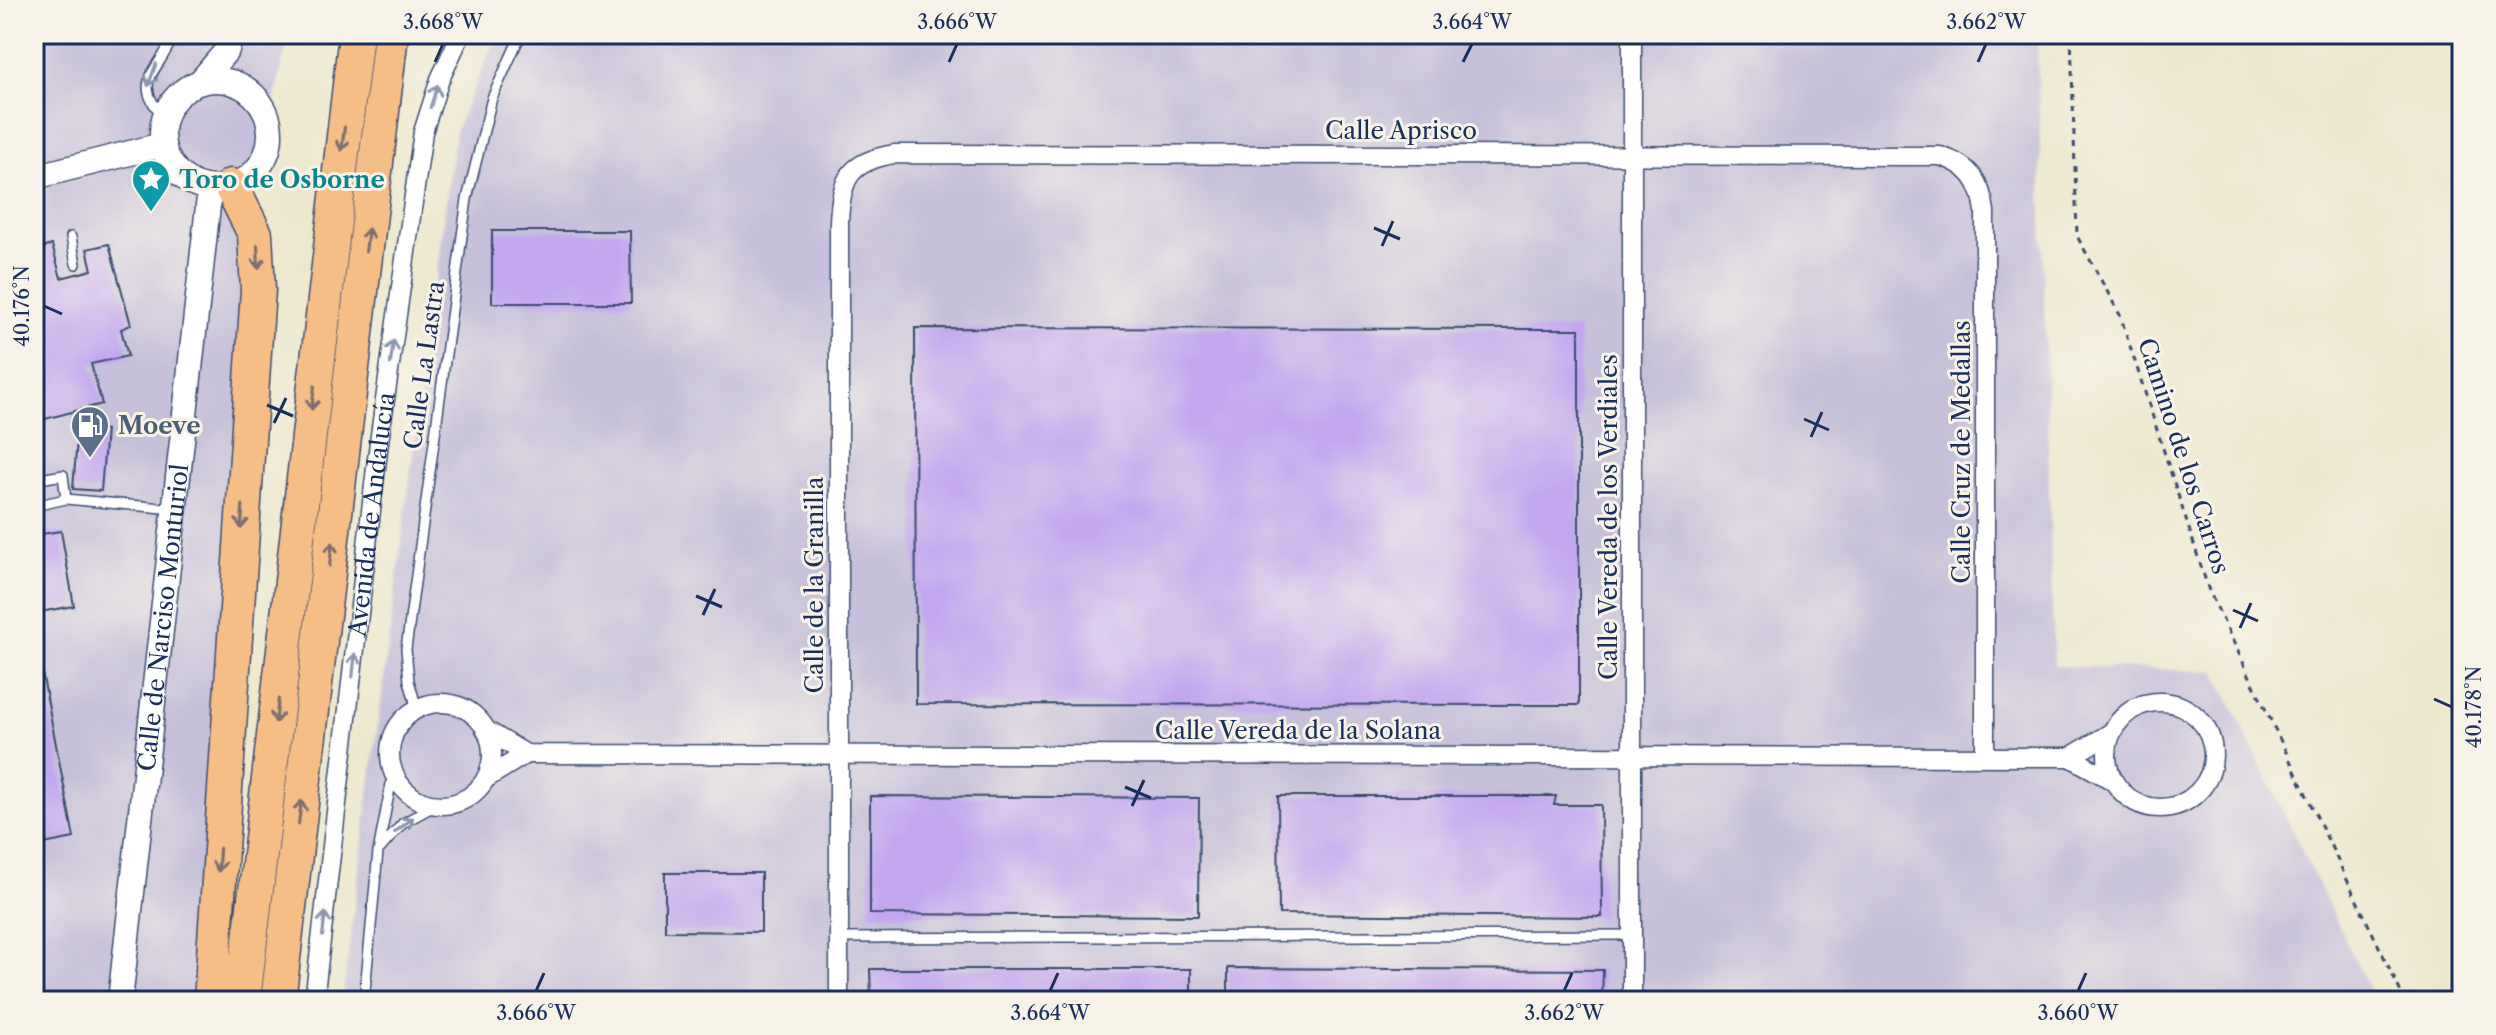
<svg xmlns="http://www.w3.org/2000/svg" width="2496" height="1035" viewBox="0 0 2496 1035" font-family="'Libre Caslon Text',serif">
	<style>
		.industrial { fill: #c6c0da }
		.building { fill: #c3a7ee }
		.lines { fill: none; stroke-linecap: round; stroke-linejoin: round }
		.service-casing { stroke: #3a4b6f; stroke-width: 12 }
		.minor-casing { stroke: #3a4b6f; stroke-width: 21 }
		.tertiary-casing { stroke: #3a4b6f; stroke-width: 27 }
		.motorway-casing { stroke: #3a4b6f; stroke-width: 37 }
		.path { stroke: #3a4b6f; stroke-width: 3; stroke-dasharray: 6 6; stroke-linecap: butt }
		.service { stroke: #fff; stroke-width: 9 }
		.minor { stroke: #fff; stroke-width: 18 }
		.tertiary { stroke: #fff; stroke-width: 24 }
		.motorway { stroke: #f6be87; stroke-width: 34 }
		.oneway { stroke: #8d97ae }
		.oneway2 { stroke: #7e6f70 }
		.ticks { fill: none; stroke: #1b2f5e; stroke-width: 3 }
		.labels { text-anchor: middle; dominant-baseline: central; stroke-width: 6; stroke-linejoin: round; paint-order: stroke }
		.street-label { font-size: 24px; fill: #1b2f5e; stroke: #f7f3e8 }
		.culture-label { font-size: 24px; font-weight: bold; fill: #0d838f; stroke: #f7f3e8; text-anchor: start }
		.service-label { font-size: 24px; font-weight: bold; fill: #4e5e75; stroke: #f7f3e8; text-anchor: start }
		.neatline { fill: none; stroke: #1b2f5e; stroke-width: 3 }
		.ticks-label { font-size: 20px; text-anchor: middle; fill: #1b2f5e }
	</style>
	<rect width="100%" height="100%" fill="#f7f3e8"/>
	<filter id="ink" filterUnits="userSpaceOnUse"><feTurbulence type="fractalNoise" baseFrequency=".0125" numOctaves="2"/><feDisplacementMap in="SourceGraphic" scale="16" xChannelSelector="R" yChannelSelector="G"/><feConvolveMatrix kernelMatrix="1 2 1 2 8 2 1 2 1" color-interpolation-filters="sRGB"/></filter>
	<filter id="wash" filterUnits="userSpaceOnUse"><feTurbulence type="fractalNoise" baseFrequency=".006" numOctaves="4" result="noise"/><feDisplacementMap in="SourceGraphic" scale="32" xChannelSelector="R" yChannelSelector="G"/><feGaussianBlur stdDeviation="1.8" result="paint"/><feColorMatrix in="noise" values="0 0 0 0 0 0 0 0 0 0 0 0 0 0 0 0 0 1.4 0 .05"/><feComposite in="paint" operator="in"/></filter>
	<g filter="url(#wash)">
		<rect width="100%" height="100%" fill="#ede8ce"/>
		<path class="industrial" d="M34 34H289L260 165 231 186 251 220 210 1001H34Z
			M498 34H2037L2054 666 2215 671 2375 1001H342L455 131Z"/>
		<g id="blocks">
			<path class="building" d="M492 231H630L631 303H492Z
				M109 244 131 325 121 329 128 356 91 364 102 404 34 422V250L52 245 61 278 92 270 87 249Z
				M915 328 1579 329V705L916 704Z
				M78 427 106 430 101 491 73 489Z
				M61 531 74 606 34 613V535Z
				M41 667 74 838 34 846V668Z
				M870 796 1199 798 1198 916 870 914Z
				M1278 796H1556L1554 805H1601L1602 917 1279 914Z
				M665 873H761V932L665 931Z
				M1228 968 1603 970 1602 1001H1228Z
				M870 969H1191V1001H871Z"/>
		</g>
	</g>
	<g filter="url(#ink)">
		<use href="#blocks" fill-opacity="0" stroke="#3a4b6f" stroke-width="2"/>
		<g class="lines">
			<g class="service-casing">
				<path id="service" d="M164 116C127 80 165 68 173 34
					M71 237 76 264
					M34 480 63 475 66 499
					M34 506 66 499 173 509
					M417 709 409 681 406 649 467 199 492 98 521 34
					M380 849 403 823 436 805
					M839 938 1631 935
					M364 1001 378 852 393 773"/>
			</g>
			<g class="minor-casing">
				<g id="minor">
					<circle cx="2160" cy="755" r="53"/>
					<circle cx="441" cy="754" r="51"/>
					<path d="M486 730 526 754 2070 757"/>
					<path d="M2112 732 2070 757 2113 781"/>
					<path d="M487 778 526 754"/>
					<path id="s1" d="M314 1001 379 442 423 132 440 79 461 34"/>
					<path d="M839 1001V222C841 178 849 162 894 154L1940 156C1969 165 1981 181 1985 211V755"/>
					<path d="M1632 1001V34"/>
				</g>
			</g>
			<g class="tertiary-casing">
				<g id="tertiary">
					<circle cx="216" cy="134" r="54"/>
					<path d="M200 82 227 50 232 34"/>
					<path d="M34 177 162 145"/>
					<path id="s2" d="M120 1001 210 188"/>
				</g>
			</g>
			<g class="motorway-casing">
				<path id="motorway" d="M211 1001 258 290 255 234 231 186
					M243 1001 356 34
					M278 1001 391 34"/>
			</g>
			<path class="path" d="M2071 34 2077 236 2120 315 2209 591 2405 1001"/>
			<use href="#service" class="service"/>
			<use href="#minor" class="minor"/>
			<use href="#tertiary" class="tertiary"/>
			<use href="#motorway" class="motorway"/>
		</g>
		<defs><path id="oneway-shaft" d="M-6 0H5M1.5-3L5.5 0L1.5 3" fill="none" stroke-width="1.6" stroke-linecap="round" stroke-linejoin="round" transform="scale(2)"/></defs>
		<g class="oneway">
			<use href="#oneway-shaft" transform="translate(152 75) rotate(110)"/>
			<use href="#oneway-shaft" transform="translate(434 96) rotate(-72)"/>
			<use href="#oneway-shaft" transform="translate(392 352) rotate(-82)"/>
			<use href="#oneway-shaft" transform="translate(354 665) rotate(-84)"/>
			<use href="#oneway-shaft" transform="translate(404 825) rotate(-39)"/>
			<use href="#oneway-shaft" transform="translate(324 924) rotate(-83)"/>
		</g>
		<g class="oneway2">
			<use href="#oneway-shaft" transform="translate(343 139) rotate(97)"/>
			<use href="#oneway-shaft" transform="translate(367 240) rotate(-83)"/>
			<use href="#oneway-shaft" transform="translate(258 257) rotate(88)"/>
			<use href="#oneway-shaft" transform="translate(313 398) rotate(97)"/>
			<use href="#oneway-shaft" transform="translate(242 517) rotate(94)"/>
			<use href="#oneway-shaft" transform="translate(331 554) rotate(-83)"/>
			<use href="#oneway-shaft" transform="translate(277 711) rotate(97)"/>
			<use href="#oneway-shaft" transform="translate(300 812) rotate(-83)"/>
			<use href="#oneway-shaft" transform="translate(219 860) rotate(93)"/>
		</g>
	</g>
	<path class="ticks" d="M435 62 443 44M949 62 957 44M1463 62 1472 44M1978 62 1986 44M1374 228 1400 239M1382 246 1393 221M44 306 62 314M267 405 293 416M1804 419 1829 430M274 423 286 398M1811 437 1822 412M696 596 722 607M2233 610 2258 621M703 615 715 589M2240 628 2251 603M2434 699 2452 707M1125 787 1151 798M1132 806 1144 780M536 991 544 973M1050 991 1058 973M1564 991 1572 973M2078 991 2086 973"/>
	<defs>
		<g id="sight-pin" transform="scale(2)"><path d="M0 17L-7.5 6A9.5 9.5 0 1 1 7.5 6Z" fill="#0f9aa8" stroke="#f7f3e8"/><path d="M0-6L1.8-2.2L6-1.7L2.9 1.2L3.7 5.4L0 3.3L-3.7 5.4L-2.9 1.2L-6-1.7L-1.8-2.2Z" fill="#fff"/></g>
		<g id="fuel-pin" transform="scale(2)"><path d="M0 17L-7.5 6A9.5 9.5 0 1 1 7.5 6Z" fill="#5c6f8a" stroke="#f7f3e8"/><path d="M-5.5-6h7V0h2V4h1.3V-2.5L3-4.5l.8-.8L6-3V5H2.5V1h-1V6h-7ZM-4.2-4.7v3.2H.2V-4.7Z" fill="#fff"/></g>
	</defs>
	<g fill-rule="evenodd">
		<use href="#sight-pin" x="151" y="179"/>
		<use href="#fuel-pin" x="90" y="425"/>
	</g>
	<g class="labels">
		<g class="street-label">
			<text x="1401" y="130">Calle Aprisco</text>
			<text transform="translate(424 365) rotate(-82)">Calle La Lastra</text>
			<text transform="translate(1961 452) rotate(-90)">Calle Cruz de Medallas</text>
			<text transform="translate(2184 456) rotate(72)">Camino de los Carros</text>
			<text stroke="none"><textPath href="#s1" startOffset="490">Avenida de Andalucía</textPath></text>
			<text transform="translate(1608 517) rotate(-90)">Calle Vereda de los Verdiales</text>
			<text transform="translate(814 585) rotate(-90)">Calle de la Granilla</text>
			<text stroke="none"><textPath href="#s2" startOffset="386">Calle de Narciso Monturiol</textPath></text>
			<text x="1298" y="730">Calle Vereda de la Solana</text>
		</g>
		<g class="culture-label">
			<text x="179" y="179">Toro de Osborne</text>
		</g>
		<g class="service-label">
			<text x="118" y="425">Moeve</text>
		</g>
	</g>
	<rect width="2496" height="1035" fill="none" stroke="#f7f3e8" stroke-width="88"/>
	<rect x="44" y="44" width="2408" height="947" class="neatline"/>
	<g class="ticks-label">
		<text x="443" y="29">3.668°W</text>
		<text x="957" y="29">3.666°W</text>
		<text x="1472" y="29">3.664°W</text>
		<text x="1986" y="29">3.662°W</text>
		<text transform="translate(22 306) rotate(-90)" y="7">40.176°N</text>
		<text transform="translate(2474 707) rotate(-90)" y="7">40.178°N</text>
		<text x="536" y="1020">3.666°W</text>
		<text x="1050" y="1020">3.664°W</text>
		<text x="1564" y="1020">3.662°W</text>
		<text x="2078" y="1020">3.660°W</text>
	</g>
</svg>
